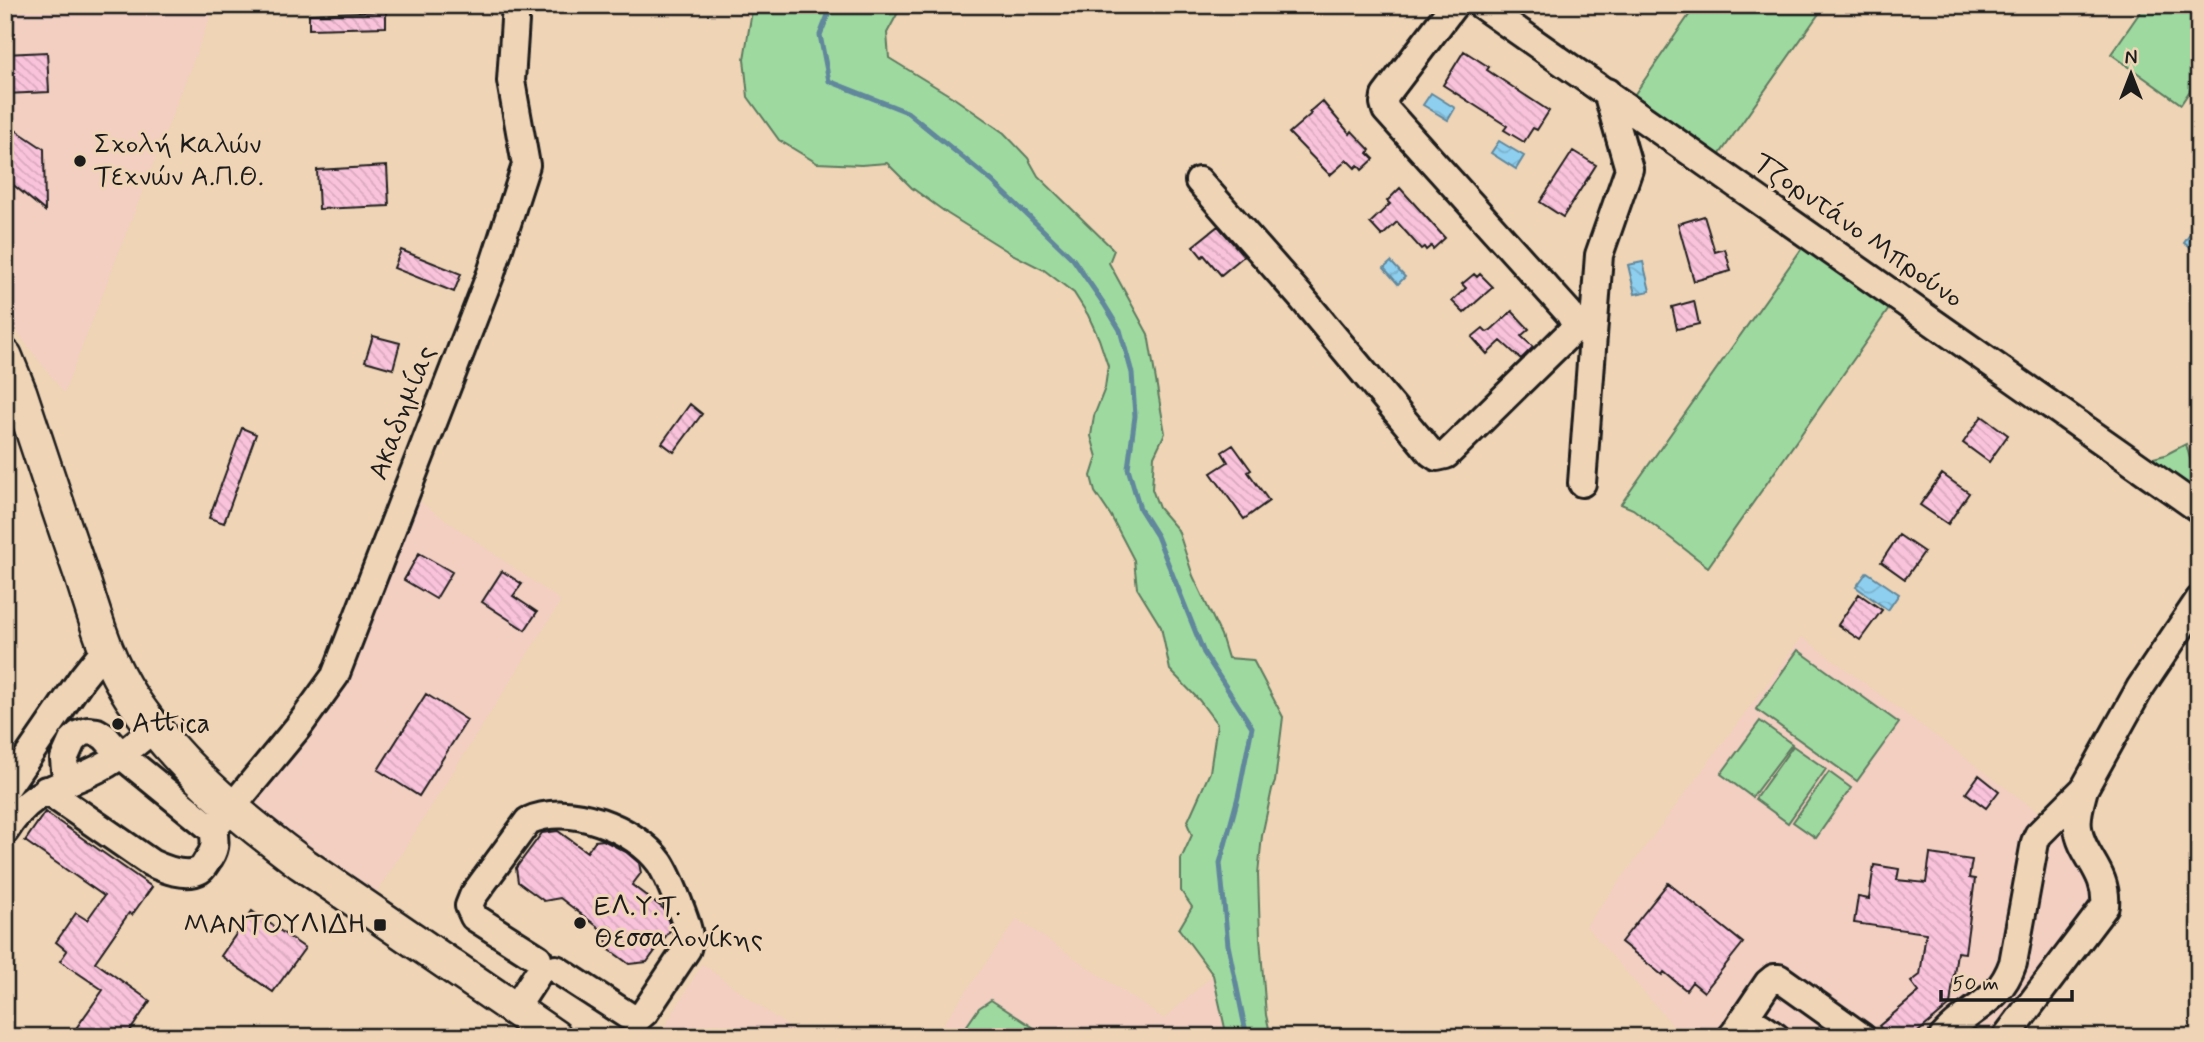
<svg xmlns="http://www.w3.org/2000/svg" width="2204" height="1042" viewBox="0 0 2204 1042" font-family="Mynerve,sans-serif">
	<style>
		.built { fill: #f2cfc1 }
		.grass { fill: #9ed9a0; stroke: #5d7a5e; stroke-width: 2 }
		.water { fill: url(#water-waves); stroke: #60879b; stroke-width: 2 }
		.lines { fill: none; stroke-linecap: round; stroke-linejoin: round }
		.stream { stroke: #60879b; stroke-width: 5 }
		.building { fill: url(#building-back-hatch); stroke: #1c1c1c; stroke-width: 2 }
		.minor-casing { stroke: #1c1c1c; stroke-width: 32 }
		.major-casing { stroke: #1c1c1c; stroke-width: 38 }
		.minor { stroke: #efd4b6; stroke-width: 26 }
		.major { stroke: #efd4b6; stroke-width: 33 }
		.poi-dot { fill: #1c1c1c; stroke: #efd4b6; stroke-width: 2.5 }
		.labels { text-anchor: middle; dominant-baseline: central; stroke-width: 6; stroke-linejoin: round; paint-order: stroke }
		.poi-label { font-size: 28px; fill: #1c1c1c; stroke: #efd4b6; text-anchor: start }
		.street-label { font-size: 28px; fill: #1c1c1c; stroke: #efd4b6 }
	</style>
	<defs>
		<pattern id="water-waves" width="16" height="10" patternUnits="userSpaceOnUse" patternTransform="scale(1.75)"><rect width="16" height="10" fill="#8ecfef"/><path d="M0 5q4-4 8 0t8 0" fill="none" stroke="#7ab1cc"/></pattern>
		<pattern id="building-back-hatch" width="6" height="6" patternUnits="userSpaceOnUse" patternTransform="scale(1.75)"><rect width="6" height="6" fill="#fac3dc"/><path d="M-1 5l2 2M0 0l6 6M5-1l2 2" fill="none" stroke="#d6a7bc"/></pattern>
	</defs>
	<rect width="100%" height="100%" fill="#efd4b6"/>
	<filter id="ink" filterUnits="userSpaceOnUse"><feTurbulence type="fractalNoise" baseFrequency=".0143" numOctaves="2"/><feDisplacementMap in="SourceGraphic" scale="14" xChannelSelector="R" yChannelSelector="G"/><feConvolveMatrix kernelMatrix="1 2 1 2 8 2 1 2 1" color-interpolation-filters="sRGB"/></filter>
	<g filter="url(#ink)">
		<path class="built" d="M5 5H215L64 393 5 316Z
			M413 497 561 601 377 892 314 848 246 810 324 709Z
			M1802 637 2068 834 2101 906 1999 1037H1790L1744 1007 1723 1037H1683L1586 926Z
			M1017 919 1164 1019 1213 975 1227 1037H934Z
			M702 964 802 1037H659Z"/>
		<path class="grass" d="M753 5H902L887 33 889 58 954 98 1004 133 1028 158 1038 176 1114 250 1109 263 1148 334 1165 433 1154 456 1152 489 1159 508 1178 530 1193 576 1221 635 1228 658 1253 660 1283 717 1275 782 1272 789 1262 836 1258 874 1260 937 1266 1015 1271 1037H1227L1213 975 1179 929 1192 907 1181 891V859L1192 835 1187 823 1210 772 1217 724 1199 700 1170 670 1161 627 1137 588 1134 560 1111 516 1095 492 1091 476 1097 457 1091 436 1094 416 1105 388 1108 366 1099 339 1088 315 1074 293 1044 270 1012 254 948 214 912 188 887 163 861 165 817 163 779 140 748 97 744 59Z
			M1696 5H1825L1715 161 1630 101Z
			M2145 5H2199V77L2181 104 2111 54Z
			M1805 244 1891 306 1708 567 1633 509 1621 504Z
			M2186 444 2199 491V496L2146 460 2165 455Z
			M1798 650 1899 723 1857 781 1756 709Z
			M1760 721 1792 744 1752 797 1721 774Z
			M1793 746 1826 769 1788 823 1755 799Z
			M1829 772 1851 788 1816 838 1793 822Z
			M991 1000 1048 1037H959L979 1008Z"/>
		<path class="water" d="M1431 93 1455 108 1448 120 1423 105Z
			M1499 141 1524 156 1516 169 1491 153Z
			M2199 221V239L2192 249 2184 243Z
			M1391 262 1405 277 1398 284 1384 268Z
			M1643 262 1650 291 1635 294 1628 265Z
			M1867 572 1899 594 1888 610 1856 587Z"/>
		<g class="lines">
			<path class="stream" d="M832 5 820 35 829 81 907 112 992 181 1073 259 1104 304 1120 330 1132 373 1135 416 1128 468 1140 509 1157 536 1204 653 1252 727 1238 797 1220 863 1228 945 1247 1037"/>
		</g>
		<path class="building" d="M386 11V27L309 29V14Z
			M1464 51 1489 67 1487 70 1549 111 1537 130 1533 128 1524 142 1504 130 1507 126 1443 85Z
			M47 52 49 92 5 94V54Z
			M1322 101 1350 134 1352 131 1370 150 1368 153 1374 159 1362 170 1358 165 1355 168 1347 160 1330 175 1289 133 1311 114 1309 112Z
			M5 123 44 149 45 211 5 178Z
			M1573 151 1596 165 1563 217 1540 202Z
			M387 166 389 206 319 209 317 170Z
			M1400 188 1445 238 1433 249 1431 246 1426 250 1424 247 1421 249 1397 222 1382 236 1370 223 1390 204 1387 201Z
			M1704 216 1715 252 1725 249 1731 271 1694 281 1678 224Z
			M1218 226 1244 256 1221 275 1204 255 1202 257 1193 246Z
			M401 250 461 274 454 292 394 268Z
			M1474 274 1477 277 1480 274 1493 287 1464 313 1452 301 1466 288 1462 284Z
			M1694 301 1699 324 1677 329 1672 307Z
			M1512 311 1529 329 1521 336 1533 347 1521 359 1501 341 1487 354 1472 337 1483 328 1487 332 1491 330Z
			M373 336 400 343 393 369 365 361Z
			M690 404 702 414 674 452 662 443Z
			M1982 416 2008 435 1989 462 1963 443Z
			M242 428 256 434 224 523 209 518Z
			M1233 445 1251 470 1248 472 1269 501 1244 519 1211 473 1228 462 1222 452Z
			M1942 474 1969 493 1948 524 1920 505Z
			M1899 535 1924 552 1905 579 1881 562Z
			M419 553 452 572 436 599 404 580Z
			M502 571 522 584 513 596 537 612 525 630 482 602Z
			M1859 594 1882 610 1860 640 1838 625Z
			M426 694 467 720 419 796 378 770Z
			M1979 775 1999 791 1986 808 1966 793Z
			M45 812 152 887 132 915 129 913 95 962 150 1001 126 1037H70L103 990 60 961 67 951 56 942 76 913 87 920 104 896 25 841Z
			M558 831 587 852 595 841 603 840 626 852 639 863 641 873 632 885 664 909 671 929 647 962 629 964 607 948 606 933 560 898 544 901 518 882 516 868 542 833Z
			M1930 854 1972 860 1969 878 1975 879 1965 953 1957 952 1950 1005 1912 1037H1888L1879 1026 1919 992 1911 982 1920 975 1926 933 1854 923 1858 897 1869 899 1874 865 1899 869 1897 880 1926 883Z
			M1668 883 1743 943 1704 992 1692 982 1686 990 1664 972 1662 975 1621 942Z
			M252 911 305 948 273 992 221 956Z"/>
		<g class="lines">
			<g class="minor-casing">
				<path id="minor" d="M1481 5 2199 509
					M1199 181 1301 297 1431 453 1437 457 1446 455 1573 330 1574 322 1569 313 1386 110 1384 103 1385 96 1454 5
					M1582 483 1599 255 1629 169 1607 92
					M5 790 82 678 106 648
					M46 790 151 863C164 869 186 878 200 870 203 868 205 864 207 861 215 851 216 843 213 830L121 755 105 737 97 732 88 731 79 734 72 741 64 759 65 770 69 780
					M213 830 299 726 335 676 491 273 526 165 511 81 516 5
					M5 831C35 783 64 789 107 764 124 754 139 741 154 728
					M538 958 474 917 469 906 473 896 528 821C568 802 635 828 660 863 669 877 676 896 682 912 686 924 692 936 687 949L645 1012 637 1019 627 1015 556 969
					M515 1009 537 975
					M1737 1029 1768 983 1774 978H1779L1862 1037
					M1732 1036C1749 1014 1757 1024 1776 1037
					M1943 1037C1969 1007 1999 1004 2013 963L2035 842 2038 835 2084 789 2140 688 2199 600
					M2006 1037 2105 906C2108 871 2081 856 2078 828 2076 815 2081 801 2084 789"/>
			</g>
			<g class="major-casing">
				<path id="major" d="M5 356 20 393C40 453 60 514 81 574 95 616 106 660 131 697 176 764 237 815 301 863L555 1037"/>
			</g>
			<use href="#minor" class="minor"/>
			<use href="#major" class="major"/>
		</g>
	</g>
	<g class="poi-dot">
		<circle cx="80" cy="161" r="7"/>
		<circle cx="118" cy="724" r="7"/>
		<circle cx="580" cy="923" r="7"/>
		<rect x="373" y="918" width="14" height="14" rx="3.5"/>
	</g>
	<g class="labels">
		<g class="poi-label">
			<text x="94" y="145">Σχολή Καλών<tspan x="94" dy="32">Τεχνών Α.Π.Θ.</tspan></text>
			<text x="132" y="724">Attica</text>
			<text x="594" y="907">ΕΛ.Υ.Τ.<tspan x="594" dy="32">Θεσσαλονίκης</tspan></text>
			<text x="366" y="925" text-anchor="end">ΜΑΝΤΟΥΛΙΔΗ</text>
		</g>
		<g class="street-label">
			<text transform="translate(1858 231) rotate(35)">Τζορντάνο Μπρούνο</text>
			<text transform="translate(403 413) rotate(-69)">Ακαδημίας</text>
		</g>
	</g>
	<rect width="2204" height="1042" fill="none" stroke="#efd4b6" stroke-width="28"/>
	<rect x="14" y="14" width="2176" height="1014" fill="none" stroke="#1c1c1c" stroke-width="2.5" filter="url(#ink)"/>
	<g transform="translate(2131 74)" stroke="#efd4b6" stroke-width="5" paint-order="stroke">
	<path d="M0-5L12 26L0 18L-12 26Z" fill="#1c1c1c"/>
	<text y="-10" font-size="19" font-weight="bold" text-anchor="middle" fill="#1c1c1c">N</text>
	</g>
	<path d="M1941 990v10h131v-10" fill="none" stroke="#1c1c1c" stroke-width="3.5"/>
	<text x="1952" y="990" font-size="21" fill="#1c1c1c" stroke="#efd4b6" stroke-width="5" paint-order="stroke">50 m</text>
</svg>
